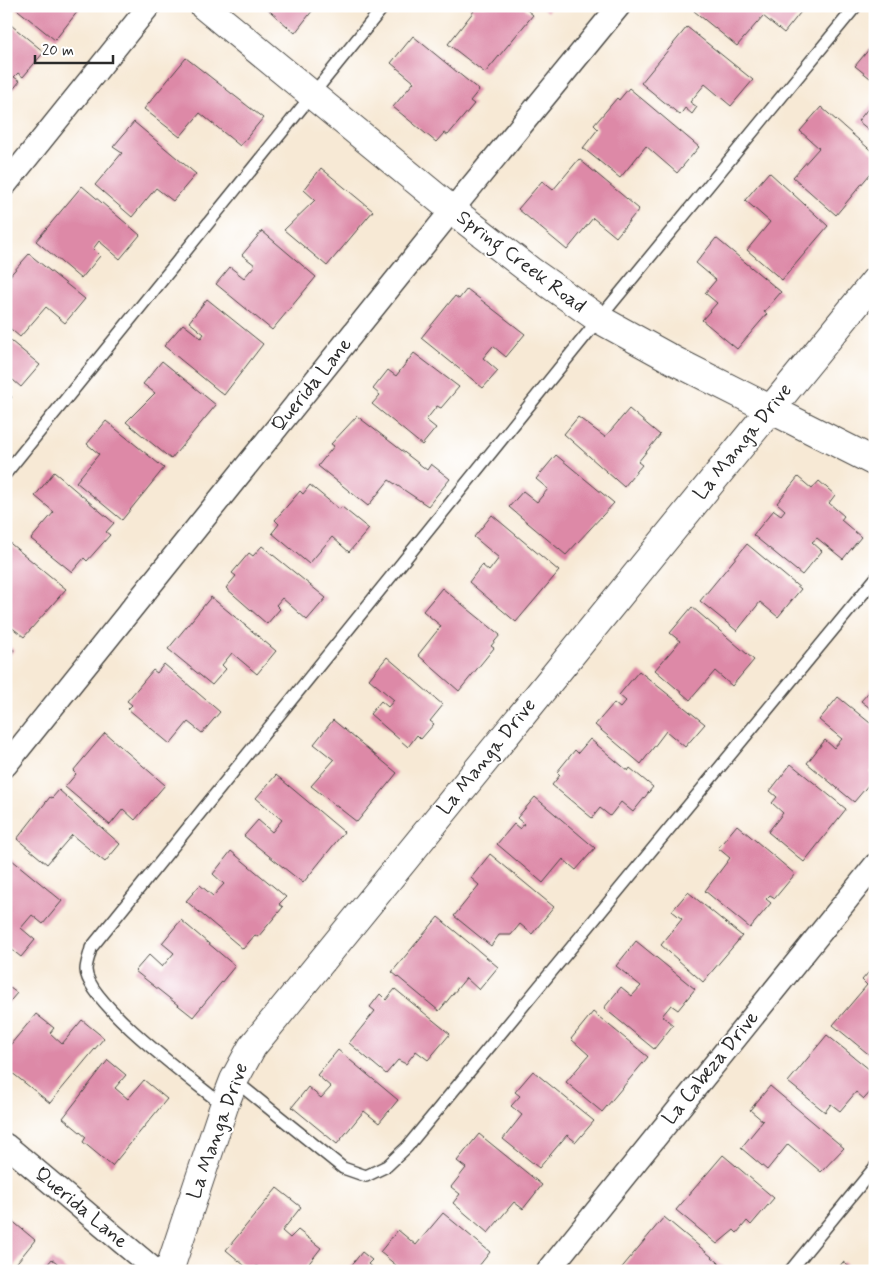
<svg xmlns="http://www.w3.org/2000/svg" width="881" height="1277" viewBox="0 0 881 1277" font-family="Mynerve,sans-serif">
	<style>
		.building { fill: #dd89a7 }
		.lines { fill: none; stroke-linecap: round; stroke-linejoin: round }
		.lane-casing { stroke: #4a4844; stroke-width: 14 }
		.street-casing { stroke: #4a4844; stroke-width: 25 }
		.secondary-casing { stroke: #4a4844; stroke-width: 30 }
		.lane { stroke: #fff; stroke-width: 11 }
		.street { stroke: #fff; stroke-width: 22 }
		.secondary { stroke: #fff; stroke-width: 28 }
		.labels { text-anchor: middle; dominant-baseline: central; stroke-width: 4; stroke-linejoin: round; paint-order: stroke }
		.street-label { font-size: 20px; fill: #2b2b2b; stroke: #fff }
	</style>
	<rect width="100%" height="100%" fill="#fff"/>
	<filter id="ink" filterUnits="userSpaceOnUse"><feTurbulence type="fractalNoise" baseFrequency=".02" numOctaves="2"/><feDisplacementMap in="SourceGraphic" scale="10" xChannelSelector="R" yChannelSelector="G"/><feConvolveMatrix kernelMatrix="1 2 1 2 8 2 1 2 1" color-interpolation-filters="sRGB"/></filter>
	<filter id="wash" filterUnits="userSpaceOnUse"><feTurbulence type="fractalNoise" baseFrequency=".0096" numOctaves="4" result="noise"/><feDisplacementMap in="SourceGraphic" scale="20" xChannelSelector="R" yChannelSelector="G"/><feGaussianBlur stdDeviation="1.12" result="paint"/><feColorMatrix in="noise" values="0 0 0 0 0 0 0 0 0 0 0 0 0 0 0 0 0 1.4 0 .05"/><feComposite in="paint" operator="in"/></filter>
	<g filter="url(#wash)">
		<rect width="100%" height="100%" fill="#f7e9d5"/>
		<g id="blocks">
			<path class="building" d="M13 6H82L55 40Z
				M264 6H316L295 33Z
				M468 6H522L533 15 485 73 448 44 474 11Z
				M540 6H552L547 12Z
				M699 6H801L804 8 784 33 763 16 737 46 694 11Z
				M6 21 44 52 23 77 18 73 14 77 20 81 6 98Z
				M687 27 753 80 731 106 705 84 690 102 697 107 692 114 685 108 680 115 641 83Z
				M413 36 479 90 470 101 474 104 448 135 444 133 436 142 393 107 414 82 391 63Z
				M875 42V82L855 66Z
				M186 58 263 118 240 146 200 113 180 137 144 109Z
				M629 88 699 147 677 173 646 146 620 178 583 148 598 129 594 125 617 98 619 100Z
				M875 100V135L858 121Z
				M821 107 875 154V168L836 215 793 177 819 148 800 131Z
				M134 122 196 174 173 201 156 188 132 217 95 185 122 153 113 147Z
				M579 159 639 209 616 237 593 218 567 250 518 209 542 181 553 190Z
				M321 168 373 211 327 266 284 230 315 200 304 190Z
				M769 172 828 226 782 280 747 250 770 222 745 200Z
				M82 186 140 235 120 259 99 241 93 249 100 256 81 279 36 241Z
				M262 231 316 277 272 330 216 284 230 267 244 278 255 265 242 255Z
				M716 238 781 292 764 312 767 314 737 349 702 320 717 303 705 293 716 280 696 263Z
				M29 254 85 299 65 323 46 307 20 337 6 325V280Z
				M467 289 525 334 506 357 493 346 483 358 498 371 483 388 421 338 455 296 459 299Z
				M207 299 263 344 224 395 164 346 183 324 201 338 204 334 189 322Z
				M6 337 40 365 21 387 6 374Z
				M414 353 459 387 441 408 437 406 426 420 436 428 422 445 372 404 380 395 373 389 388 370 396 376Z
				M162 361 216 405 171 459 126 422 155 393 143 384Z
				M6 393 12 397 6 404Z
				M629 409 660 435 638 462 642 465 624 487 564 434 578 417 605 437Z
				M357 416 427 470 431 464 450 479 428 506 389 480 368 506 318 466 334 446 331 444Z
				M106 421 164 468 122 520 76 482 99 454 87 444Z
				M556 455 614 503 566 555 509 507 523 491 537 502 548 489 536 479Z
				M54 472 114 523 106 532 110 535 87 561 84 558 72 572 31 539 54 512 35 496Z
				M798 477 812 489 819 481 835 495 829 503 844 516 841 520 861 537 843 559 817 538 812 542 822 551 802 575 753 535 774 510 781 515 785 510 777 503Z
				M310 485 339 509 342 507 369 529 349 552 332 537 309 564 272 533 279 524 275 520 300 491 303 494Z
				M492 515 559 571 516 622 469 582 482 565 489 571 499 558 474 537Z
				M6 540 66 589 24 637 6 623Z
				M747 544 801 589 778 617 760 602 737 631 700 601Z
				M262 546 326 598 307 620 282 598 276 605 280 609 267 624 226 588 236 576 232 573 249 553 253 556Z
				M442 588 500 635 491 646 494 648 459 691 418 655 441 626 423 611Z
				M211 597 276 651 257 674 232 653 222 665 226 669 212 685 168 649Z
				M692 607 754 660 732 686 715 671 690 700 655 670 680 641 670 633Z
				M6 644 14 650 6 660Z
				M387 657 443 705 430 721 434 724 421 739 417 735 408 747 370 714 381 701 388 707 394 700 369 679Z
				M164 664 220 712 202 733 188 722 170 744 128 709 132 705 127 701 153 670 157 673Z
				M639 671 705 724 685 747 666 731 641 764 595 725 614 703 620 708 626 701 619 695Z
				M875 685V712L861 701Z
				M838 697 875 727V768L870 772 875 777 854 802 807 763 825 740 834 748 842 739 819 720Z
				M333 720 397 773 357 822 311 786 334 760 314 744Z
				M105 733 165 785 135 820 123 809 110 825 65 787 76 774 73 771Z
				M590 739 628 771 630 768 653 787 633 812 621 802 610 816 600 808 592 818 552 785 560 775 557 772 575 750 578 753Z
				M791 764 846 809 804 862 768 832 783 813 772 803 777 797 770 791Z
				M276 775 344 832 303 883 244 836 258 820 272 832 282 820 256 798Z
				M59 790 120 844 105 862 72 835 47 864 17 839 50 797 52 798Z
				M535 797 595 848 576 870 563 859 543 883 497 844 514 824 520 829 524 824 517 818Z
				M737 825 795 874 775 898 770 895 766 899 771 903 750 928 705 891 730 858 718 848Z
				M231 851 286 897 279 904 283 907 258 937 255 935 243 949 186 901 200 885 213 896 224 884 213 874Z
				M490 854 554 907 532 934 520 924 511 935H499L491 946 454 916 479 885 471 878Z
				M6 855 62 901 43 924 32 915 21 928 35 940 21 957 6 945Z
				M688 892 742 936 703 982 661 945 682 919 672 911Z
				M438 917 498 967 479 990 466 978 439 1011 392 972Z
				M181 920 235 966 193 1017 135 971 149 955 162 967 174 953 162 943Z
				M636 941 695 989 678 1010 671 1005 662 1016 673 1025 654 1049 604 1008 621 987 632 996 641 986 616 966Z
				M875 965V1054L872 1057 833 1025 867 985 862 980Z
				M6 985 17 993 6 1006Z
				M395 989 450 1034 428 1060 416 1051 406 1064 398 1060 386 1074 349 1043 375 1011 370 1007 380 994 386 1000Z
				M593 1012 648 1057 602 1112 566 1082 589 1055 571 1039Z
				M36 1014 54 1028 50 1033 62 1044 82 1020 104 1038 50 1103 6 1068V1050Z
				M827 1035 875 1074V1087L864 1099 856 1092 840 1111 831 1104 825 1112 788 1082Z
				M338 1050 398 1100 379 1123 364 1111 337 1144 292 1107 308 1087 321 1098 331 1087 317 1075Z
				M108 1060 126 1075 115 1088 128 1099 144 1080 167 1099 112 1166 83 1142 86 1137 63 1118Z
				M533 1071 594 1121 576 1142 567 1135 539 1168 503 1139 522 1115 511 1106 520 1096 515 1092Z
				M770 1086 844 1148 821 1172 788 1144 767 1170 741 1148 763 1121 750 1110Z
				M479 1134 542 1185 523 1209 514 1202 488 1233 453 1203 460 1194 451 1187 466 1168 457 1161Z
				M723 1155 774 1198 751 1225 747 1221 737 1233 734 1230 717 1244 676 1210Z
				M277 1188 301 1207 282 1231 290 1238 298 1230 321 1248 303 1271H262L257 1266 251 1271 226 1250Z
				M443 1213 490 1252 475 1271H403L380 1252 398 1230 416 1245Z
				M664 1217 724 1267 721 1271H619Z
				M10 1219 35 1240 10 1271H6V1223Z
				M362 1252 372 1260 368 1264 376 1271H347Z
				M52 1259 67 1271H42Z
				M843 1262 855 1271H836Z"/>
		</g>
	</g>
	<g filter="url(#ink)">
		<use href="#blocks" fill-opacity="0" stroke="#4a4844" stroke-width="1"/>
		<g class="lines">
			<g class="lane-casing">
				<path id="lane" d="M6 473 384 6
					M234 1080 343 1168 366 1176 387 1166 407 1147 875 579
					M224 1106C196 1083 87 1003 86 970 86 963 90 954 91 948L599 319 856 6
					M790 1271 875 1167"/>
			</g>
			<g class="street-casing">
				<path id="street" d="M6 184 149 6
					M6 765 452 210 619 6
					M6 1145 156 1271
					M548 1271 875 865"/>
			</g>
			<g class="secondary-casing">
				<path id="secondary" d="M204 6 452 210 532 272 599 319 675 361 875 462
					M169 1271 224 1106 234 1080 252 1047 875 281"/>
			</g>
			<use href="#lane" class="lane"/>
			<use href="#street" class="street"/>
			<use href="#secondary" class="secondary"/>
		</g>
	</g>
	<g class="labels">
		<g class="street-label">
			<text transform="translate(521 262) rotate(37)">Spring Creek Road</text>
			<text transform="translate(312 385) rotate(-51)">Querida Lane</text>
			<text transform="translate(743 442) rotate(-51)">La Manga Drive</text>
			<text transform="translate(487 757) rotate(-51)">La Manga Drive</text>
			<text transform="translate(711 1068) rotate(-51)">La Cabeza Drive</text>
			<text transform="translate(218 1131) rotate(-70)">La Manga Drive</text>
			<text transform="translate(81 1208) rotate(40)">Querida Lane</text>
		</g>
	</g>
	<rect width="881" height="1277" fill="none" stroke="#fff" stroke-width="25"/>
	<path d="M35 55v8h78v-8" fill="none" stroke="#2b2b2b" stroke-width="2.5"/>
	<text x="42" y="55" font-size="15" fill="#2b2b2b" stroke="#ffffff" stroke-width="4" paint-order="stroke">20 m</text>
</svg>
